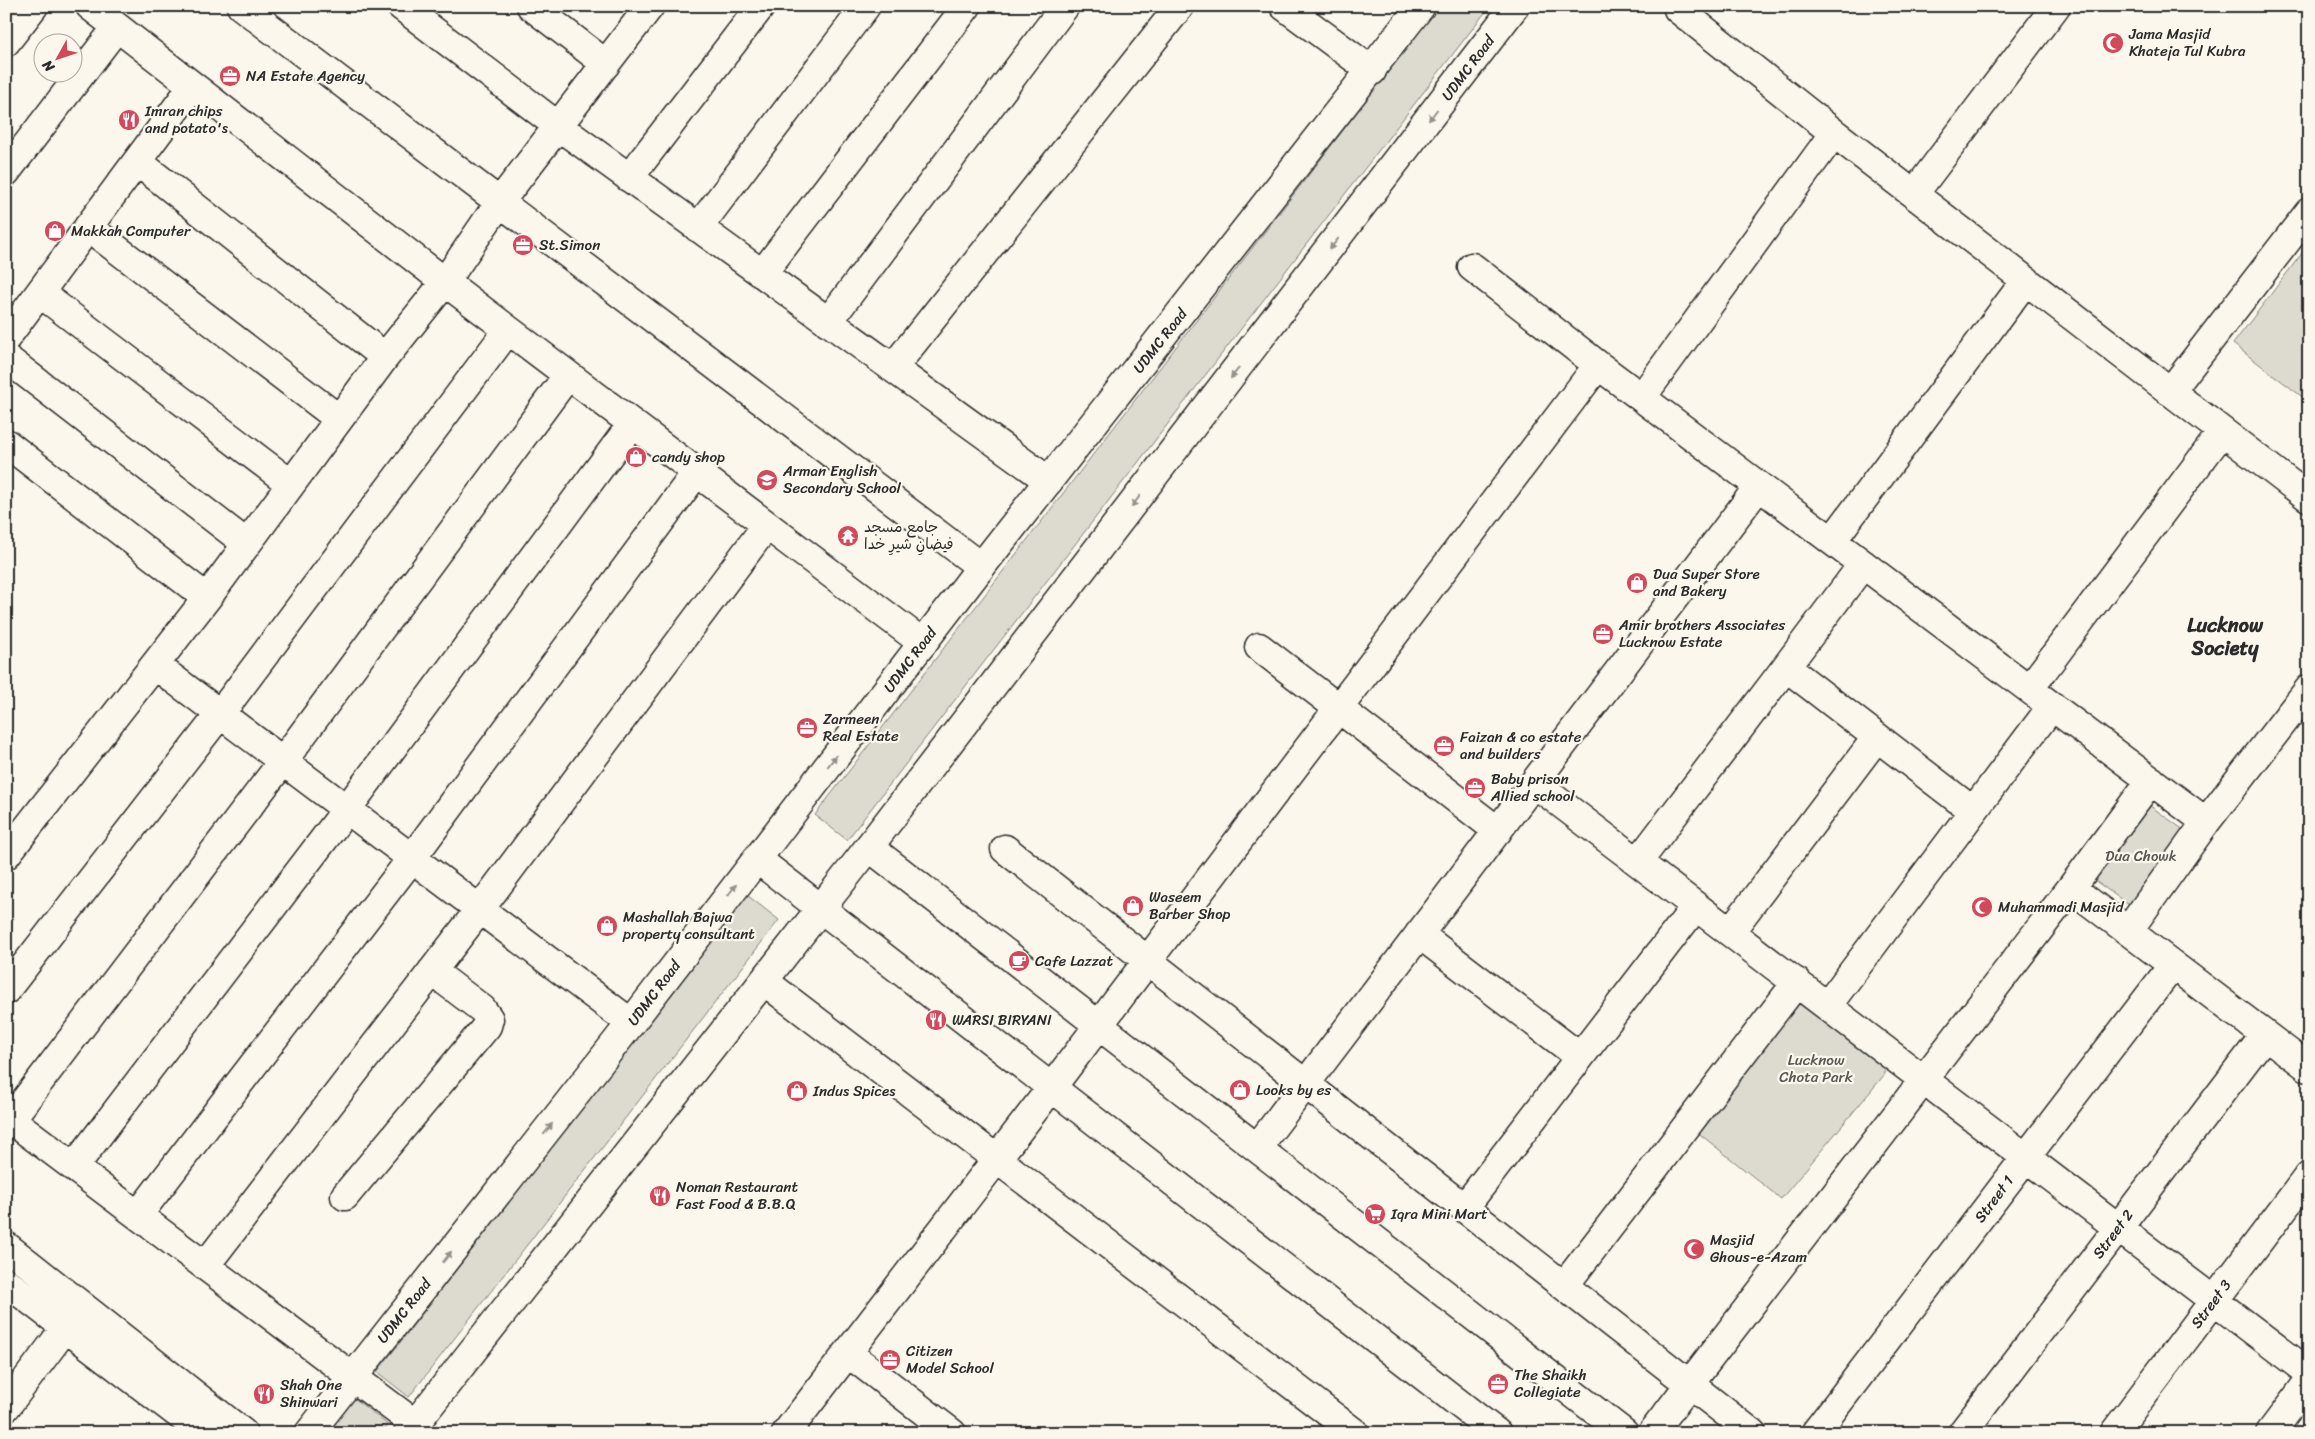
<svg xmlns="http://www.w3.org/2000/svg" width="2315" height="1439" viewBox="0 0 2315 1439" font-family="Sriracha,'Playpen Sans Arabic',sans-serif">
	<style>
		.green { fill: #dddad0; stroke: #84827e }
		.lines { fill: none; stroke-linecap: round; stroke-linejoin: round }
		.minor-casing { stroke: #2b2b2b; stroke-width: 31 }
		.major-casing { stroke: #2b2b2b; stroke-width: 31 }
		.minor { stroke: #fbf7ec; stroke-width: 28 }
		.major { stroke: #fbf7ec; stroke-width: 28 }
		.oneway { fill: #93918c }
		.labels { text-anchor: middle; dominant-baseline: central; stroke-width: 4.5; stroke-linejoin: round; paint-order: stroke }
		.poi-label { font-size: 15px; fill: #2b2b2b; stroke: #fbf7ec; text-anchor: start }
		.street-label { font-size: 15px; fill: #2b2b2b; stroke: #fbf7ec }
		.park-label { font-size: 15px; fill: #585754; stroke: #fbf7ec }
		.district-label { font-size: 20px; font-weight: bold; fill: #2b2b2b; stroke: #fbf7ec }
	</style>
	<rect width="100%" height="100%" fill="#fbf7ec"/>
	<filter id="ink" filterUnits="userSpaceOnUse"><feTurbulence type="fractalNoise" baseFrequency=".02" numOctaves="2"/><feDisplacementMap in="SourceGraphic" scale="10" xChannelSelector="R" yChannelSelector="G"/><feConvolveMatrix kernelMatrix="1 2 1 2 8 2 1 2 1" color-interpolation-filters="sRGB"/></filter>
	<g filter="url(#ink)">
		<path class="green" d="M1439 6H1490L847 840 815 815Z
			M2309 244V402L2233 344Z
			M2149 805 2188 833 2133 908 2094 880Z
			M747 895 779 920 409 1397 377 1372Z
			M1809 986 1884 1044 1885 1074 1781 1199 1696 1131Z
			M354 1398 388 1425 382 1433H327Z"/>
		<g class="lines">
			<g class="minor-casing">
				<path id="minor" d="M90 6 445 282 923 643
					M241 6 981 567
					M401 6 558 126 1049 481
					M531 6 606 64
					M1284 6 1372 71
					M1678 9 1834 133 2309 498
					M6 42 34 6
					M138 162 385 357
					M6 172 117 27
					M629 178 761 6
					M1914 194 2056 6
					M88 227 339 419
					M698 228 866 6
					M1472 267 1598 365 2206 822
					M762 274 967 6
					M40 293 291 484
					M828 322 1065 6
					M6 338 192 87
					M6 358 247 544
					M893 368 1180 6
					M2170 392 2309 212
					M1642 397 1834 133
					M6 443 207 598
					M1832 541 2026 280
					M1863 564 1786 667 1973 811
					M1259 647 1498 831
					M155 665 631 1023
					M2030 688 2222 432
					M1534 783 2309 1373
					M869 847 1624 1433
					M1005 849 1752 1433
					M6 855 207 598 385 357 445 282 499 203 650 6
					M757 859 1497 1433
					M1638 862 1786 667
					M2071 888 2309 1068
					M2128 931 2206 822 2309 689
					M1730 932 1877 737
					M1419 934 1580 1057
					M764 981 1355 1433
					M6 990 220 714 508 330
					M1827 1006 2052 706
					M6 1116 415 1424
					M11 1119 283 761 568 375
					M1257 1148 1759 486
					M74 1167 347 809 632 424
					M345 1196 487 1026 489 1019 482 1009 432 971
					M1464 1208 1696 906
					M138 1215 412 858 696 473
					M6 1246 243 1433
					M205 1266 480 909 766 526
					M6 1282 203 1433
					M1564 1286 1797 982
					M848 1353 952 1433
					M6 1407 66 1327
					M786 1433 1052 1087 1598 365
					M1652 1433 2071 888 2151 780
					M1815 1433 2173 965
					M1962 1433 2265 1035
					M2114 1433 2309 1175
					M2270 1433 2309 1381"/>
			</g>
			<g class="major-casing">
				<path id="major" d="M309 1433 631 1023 981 567 1421 6
					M408 1433 858 861 1515 6"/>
			</g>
			<use href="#minor" class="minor"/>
			<use href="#major" class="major"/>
		</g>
		<defs><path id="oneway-solid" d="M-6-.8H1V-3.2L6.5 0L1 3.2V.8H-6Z" transform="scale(1.25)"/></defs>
		<g class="oneway">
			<use href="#oneway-solid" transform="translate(1433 115) rotate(127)"/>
			<use href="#oneway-solid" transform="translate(1334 244) rotate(128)"/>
			<use href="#oneway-solid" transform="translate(1235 373) rotate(128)"/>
			<use href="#oneway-solid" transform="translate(1136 501) rotate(128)"/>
			<use href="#oneway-solid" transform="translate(832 761) rotate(-52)"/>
			<use href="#oneway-solid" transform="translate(732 890) rotate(-53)"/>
			<use href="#oneway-solid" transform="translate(548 1129) rotate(-52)"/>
			<use href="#oneway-solid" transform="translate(447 1257) rotate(-52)"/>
		</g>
	</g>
	<defs>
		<g id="mosque-disc" transform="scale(1.125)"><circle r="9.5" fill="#d1495b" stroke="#fbf7ec"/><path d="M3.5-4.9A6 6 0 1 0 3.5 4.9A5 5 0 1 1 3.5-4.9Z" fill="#fff"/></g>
		<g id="office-disc" transform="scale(1.125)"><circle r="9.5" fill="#d1495b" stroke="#fbf7ec"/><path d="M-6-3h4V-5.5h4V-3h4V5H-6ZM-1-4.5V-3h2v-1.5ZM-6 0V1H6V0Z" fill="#fff"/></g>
		<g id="restaurant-disc" transform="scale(1.125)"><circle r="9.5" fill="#d1495b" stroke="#fbf7ec"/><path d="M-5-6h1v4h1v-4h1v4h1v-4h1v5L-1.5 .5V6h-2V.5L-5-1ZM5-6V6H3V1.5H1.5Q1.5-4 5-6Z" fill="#fff"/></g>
		<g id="shop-disc" transform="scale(1.125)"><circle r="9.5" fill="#d1495b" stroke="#fbf7ec"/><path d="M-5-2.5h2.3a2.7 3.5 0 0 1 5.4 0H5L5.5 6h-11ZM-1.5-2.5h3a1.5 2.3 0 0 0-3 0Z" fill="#fff"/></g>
		<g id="school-disc" transform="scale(1.125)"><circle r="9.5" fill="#d1495b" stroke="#fbf7ec"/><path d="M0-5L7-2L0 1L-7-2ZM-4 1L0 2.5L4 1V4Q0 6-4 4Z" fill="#fff"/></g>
		<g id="temple-disc" transform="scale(1.125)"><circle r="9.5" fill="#d1495b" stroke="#fbf7ec"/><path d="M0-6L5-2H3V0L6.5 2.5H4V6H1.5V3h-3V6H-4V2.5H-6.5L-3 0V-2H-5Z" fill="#fff"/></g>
		<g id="cafe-disc" transform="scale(1.125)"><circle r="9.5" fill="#d1495b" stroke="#fbf7ec"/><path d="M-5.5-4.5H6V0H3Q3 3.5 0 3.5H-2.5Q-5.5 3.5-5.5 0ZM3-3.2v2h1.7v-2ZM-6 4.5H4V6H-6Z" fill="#fff"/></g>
		<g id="supermarket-disc" transform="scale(1.125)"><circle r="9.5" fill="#d1495b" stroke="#fbf7ec"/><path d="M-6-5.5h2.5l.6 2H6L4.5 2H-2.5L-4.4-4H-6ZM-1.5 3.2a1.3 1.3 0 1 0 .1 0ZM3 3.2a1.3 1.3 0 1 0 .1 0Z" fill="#fff"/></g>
	</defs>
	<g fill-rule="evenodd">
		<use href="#mosque-disc" x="2113" y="43"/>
		<use href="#office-disc" x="230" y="76"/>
		<use href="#restaurant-disc" x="129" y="120"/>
		<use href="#shop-disc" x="55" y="231"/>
		<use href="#office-disc" x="523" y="245"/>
		<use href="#shop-disc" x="636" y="457"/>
		<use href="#school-disc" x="767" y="480"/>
		<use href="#temple-disc" x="848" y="536"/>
		<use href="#shop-disc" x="1637" y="583"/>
		<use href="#office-disc" x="1603" y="634"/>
		<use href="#office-disc" x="807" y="728"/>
		<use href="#office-disc" x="1444" y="746"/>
		<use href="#office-disc" x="1475" y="788"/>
		<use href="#shop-disc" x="1133" y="906"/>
		<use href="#mosque-disc" x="1982" y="907"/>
		<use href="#shop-disc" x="607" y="926"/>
		<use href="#cafe-disc" x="1019" y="961"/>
		<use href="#restaurant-disc" x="936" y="1020"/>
		<use href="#shop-disc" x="1240" y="1090"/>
		<use href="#shop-disc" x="797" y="1091"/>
		<use href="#restaurant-disc" x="660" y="1196"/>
		<use href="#supermarket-disc" x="1375" y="1214"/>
		<use href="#mosque-disc" x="1694" y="1249"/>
		<use href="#office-disc" x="890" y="1360"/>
		<use href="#office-disc" x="1498" y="1384"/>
		<use href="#restaurant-disc" x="264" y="1394"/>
	</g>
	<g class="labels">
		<g class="poi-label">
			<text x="2129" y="34">Jama Masjid<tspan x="2129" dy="17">Khateja Tul Kubra</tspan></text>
			<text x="246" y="76">NA Estate Agency</text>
			<text x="145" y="111">Imran chips<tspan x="145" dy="17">and potato's</tspan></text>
			<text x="71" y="231">Makkah Computer</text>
			<text x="539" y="245">St.Simon</text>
			<text x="652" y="457">candy shop</text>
			<text x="783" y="471">Arman English<tspan x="783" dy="17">Secondary School</tspan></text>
			<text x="864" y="527">جامع مسجد<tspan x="864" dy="17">فیضانِ شیرِ خدا</tspan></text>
			<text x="1653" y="574">Dua Super Store<tspan x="1653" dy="17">and Bakery</tspan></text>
			<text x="1619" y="625">Amir brothers Associates<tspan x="1619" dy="17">Lucknow Estate</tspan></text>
			<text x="823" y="719">Zarmeen<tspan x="823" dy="17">Real Estate</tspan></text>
			<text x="1460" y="737">Faizan &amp; co estate<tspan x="1460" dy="17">and builders</tspan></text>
			<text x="1491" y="779">Baby prison<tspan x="1491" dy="17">Allied school</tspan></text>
			<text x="1149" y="897">Waseem<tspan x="1149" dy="17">Barber Shop</tspan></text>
			<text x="1998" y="907">Muhammadi Masjid</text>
			<text x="623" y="917">Mashallah Bajwa<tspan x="623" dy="17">property consultant</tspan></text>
			<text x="1035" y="961">Cafe Lazzat</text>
			<text x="952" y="1020">WARSI BIRYANI</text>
			<text x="1256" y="1090">Looks by es</text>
			<text x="813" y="1091">Indus Spices</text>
			<text x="676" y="1187">Noman Restaurant<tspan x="676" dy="17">Fast Food &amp; B.B.Q</tspan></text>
			<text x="1391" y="1214">Iqra Mini Mart</text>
			<text x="1710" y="1240">Masjid<tspan x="1710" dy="17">Ghous-e-Azam</tspan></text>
			<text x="906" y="1351">Citizen<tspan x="906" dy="17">Model School</tspan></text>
			<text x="1514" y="1375">The Shaikh<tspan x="1514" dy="17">Collegiate</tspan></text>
			<text x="280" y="1385">Shah One<tspan x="280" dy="17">Shinwari</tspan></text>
		</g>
		<g class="street-label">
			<text transform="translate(1468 68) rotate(-53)">UDMC Road</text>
			<text transform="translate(1160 341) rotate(-52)">UDMC Road</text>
			<text transform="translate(910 660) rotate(-53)">UDMC Road</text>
			<text transform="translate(654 993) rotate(-53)">UDMC Road</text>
			<text transform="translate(1994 1199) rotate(-53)">Street 1</text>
			<text transform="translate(2113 1234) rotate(-53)">Street 2</text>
			<text transform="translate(2211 1304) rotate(-53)">Street 3</text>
			<text transform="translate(404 1311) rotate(-52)">UDMC Road</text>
		</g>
		<g class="park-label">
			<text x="2141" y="856">Dua Chowk</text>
			<text x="1816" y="1060">Lucknow<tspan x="1816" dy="17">Chota Park</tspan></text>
		</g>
		<g class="district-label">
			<text x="2225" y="625">Lucknow<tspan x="2225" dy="23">Society</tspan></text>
		</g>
	</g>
	<rect width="2315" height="1439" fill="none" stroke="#fbf7ec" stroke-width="25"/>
	<rect x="12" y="12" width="2290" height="1414" fill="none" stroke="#2b2b2b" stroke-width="2" filter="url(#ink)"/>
	<g transform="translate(58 58) rotate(230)"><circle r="24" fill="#fbf7ec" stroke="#a8a59f"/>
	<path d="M0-4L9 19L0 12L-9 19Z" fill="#d1495b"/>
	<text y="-8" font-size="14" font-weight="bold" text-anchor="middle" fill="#2b2b2b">N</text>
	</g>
</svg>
